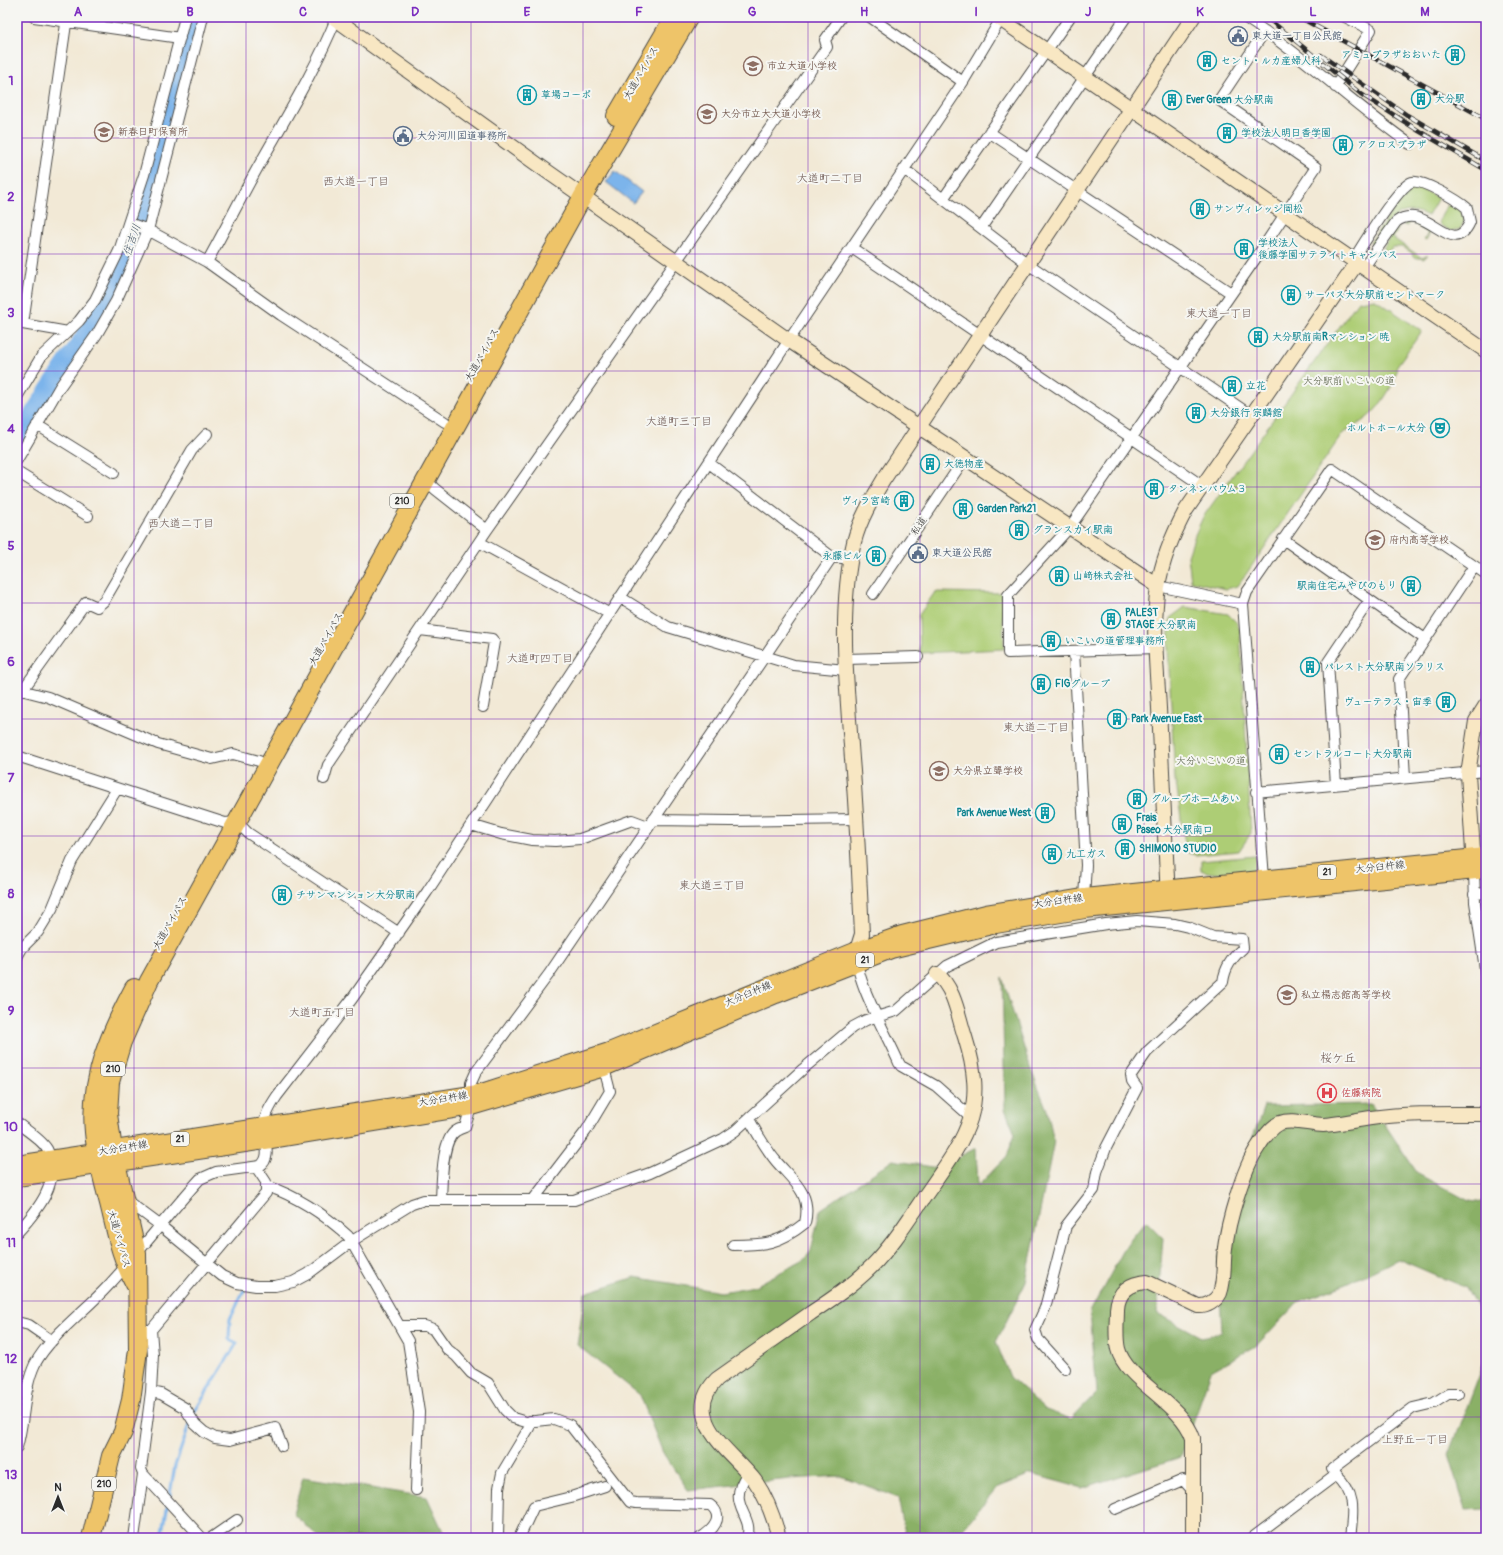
<svg xmlns="http://www.w3.org/2000/svg" width="1503" height="1555" viewBox="0 0 1503 1555" font-family="Pangolin,'Klee One',sans-serif">
	<style>
		.green { fill: #adcd75; stroke: #6c7c50 }
		.forest { fill: #8ab066; stroke: #5a6e48 }
		.water { fill: #7bb4eb; stroke: #53708b }
		.lines { fill: none; stroke-linecap: round; stroke-linejoin: round }
		.stream { stroke: #7bb4eb; stroke-width: 3 }
		.river { stroke: #7bb4eb; stroke-width: 17 }
		.street-casing { stroke: #494845; stroke-width: 12 }
		.secondary-casing { stroke: #494845; stroke-width: 16 }
		.primary-casing { stroke: #494845; stroke-width: 18 }
		.highway-casing { stroke: #494845; stroke-width: 20 }
		.street { stroke: #fff; stroke-width: 10 }
		.secondary { stroke: #f8e7c3; stroke-width: 14 }
		.primary { stroke: #eec469; stroke-width: 16 }
		.highway { stroke: #eec469; stroke-width: 18 }
		.rail-casing { stroke: #2b2b2b; stroke-width: 4.5 }
		.rail { stroke: #f6f6f2; stroke-width: 3; stroke-dasharray: 9; stroke-linecap: butt }
		.grid { fill: none; stroke: #7b2cbf; stroke-width: 1; stroke-opacity: 0.55 }
		.labels { text-anchor: middle; dominant-baseline: central; stroke-width: 4; stroke-linejoin: round; paint-order: stroke }
		.shield { fill: #f6f6f2; stroke: #686867; stroke-width: 1 }
		.shield-label { font-size: 9px; font-weight: bold; fill: #2b2b2b }
		.service-label { font-size: 10px; font-weight: bold; fill: #4e5e75; stroke: #f6f6f2; text-anchor: start }
		.culture-label { font-size: 10px; font-weight: bold; fill: #0d838f; stroke: #f6f6f2; text-anchor: start }
		.education-label { font-size: 10px; font-weight: bold; fill: #785e54; stroke: #f6f6f2; text-anchor: start }
		.street-label { font-size: 10px; fill: #2b2b2b; stroke: #f6f6f2 }
		.park-label { font-size: 10px; fill: #525c41; stroke: #f6f6f2 }
		.health-label { font-size: 10px; font-weight: bold; fill: #be3a42; stroke: #f6f6f2; text-anchor: start }
		.neighbourhood-label { font-size: 11px; fill: #69534d; stroke: #f6f6f2 }
		.water-label { font-size: 11px; font-style: italic; fill: #435465; stroke: #f6f6f2 }
		.quarter-label { font-size: 12px; fill: #69534d; stroke: #f6f6f2 }
		.neatline { fill: none; stroke: #7b2cbf; stroke-width: 1.5 }
		.grid-label { font-size: 13px; text-anchor: middle; font-weight: bold; fill: #7b2cbf }
	</style>
	<rect width="100%" height="100%" fill="#f6f6f2"/>
	<filter id="ink" filterUnits="userSpaceOnUse"><feTurbulence type="fractalNoise" baseFrequency=".025" numOctaves="2"/><feDisplacementMap in="SourceGraphic" scale="8" xChannelSelector="R" yChannelSelector="G"/><feConvolveMatrix kernelMatrix="1 2 1 2 8 2 1 2 1" color-interpolation-filters="sRGB"/></filter>
	<filter id="wash" filterUnits="userSpaceOnUse"><feTurbulence type="fractalNoise" baseFrequency=".012" numOctaves="4" result="noise"/><feDisplacementMap in="SourceGraphic" scale="16" xChannelSelector="R" yChannelSelector="G"/><feGaussianBlur stdDeviation="0.9" result="paint"/><feColorMatrix in="noise" values="0 0 0 0 0 0 0 0 0 0 0 0 0 0 0 0 0 1.4 0 .05"/><feComposite in="paint" operator="in"/></filter>
	<g filter="url(#wash)">
		<rect width="100%" height="100%" fill="#f2e9d6"/>
		<path class="green" d="M1416 186 1438 198 1428 216C1399 201 1387 224 1373 245L1370 243 1406 191Z
			M1451 205 1461 209 1465 220 1460 229 1451 231 1440 225 1439 220 1447 206Z
			M1409 221 1421 223 1431 230 1426 240 1424 239 1428 233 1410 221 1407 226 1401 224 1393 238 1422 258 1428 255 1424 259 1413 257 1412 253 1403 247H1393L1387 252 1383 250C1387 239 1396 225 1409 221Z
			M1375 299 1422 331 1396 367 1397 371 1393 382 1395 380C1378 410 1373 416 1343 433L1238 586 1226 589 1191 581 1188 556 1195 535 1203 517 1358 301Z
			M935 592 1002 593 1004 649 920 653 919 615Z
			M1185 607 1228 614 1237 623 1240 630 1251 833 1239 851 1195 855 1188 853C1180 829 1181 804 1175 780L1168 649 1170 618Z
			M1255 856 1257 858 1256 868C1250 877 1211 875 1201 870V861Z"/>
		<path class="forest" d="M1002 977 1030 1067 1047 1110 1054 1141 1026 1282 996 1342 1010 1377 1046 1410 1071 1419 1097 1392 1090 1312 1127 1244 1146 1221 1163 1238 1157 1313 1202 1337 1222 1332 1218 1262 1231 1198 1264 1106 1371 1104 1418 1174 1469 1201 1486 1203V1325L1466 1288 1398 1259 1347 1284 1298 1302 1256 1346 1211 1371 1181 1457 1082 1488 1031 1474 998 1487 955 1538H906L898 1498 841 1476 790 1479 688 1490 663 1453 640 1395 577 1345 585 1293 635 1277 721 1292 755 1286 805 1259 811 1251 820 1210 893 1160 937 1168 976 1148 978 1186 1007 1156 1015 1134 1005 1109Z
			M1486 1358V1509L1466 1510 1449 1455Z
			M303 1477 427 1497 446 1538H320L293 1514Z"/>
		<path class="water" d="M615 171 642 192 633 203 606 182Z"/>
		<g class="lines">
			<path class="stream" d="M192 1416 237 1343 229 1339 230 1319 245 1288
				M169 1499 175 1466 190 1422
				M162 1538 168 1504"/>
			<path class="river" d="M17 440C49 382 92 332 120 273 131 250 139 225 146 201 166 141 180 79 195 17"/>
		</g>
	</g>
	<g filter="url(#ink)">
		<g class="lines">
			<g class="street-casing">
				<path id="street" d="M34 17 180 38
					M870 17 963 82 1002 17
					M1244 17C1303 55 1353 104 1410 144
					M1335 87 1371 30 1345 17
					M989 132 1231 293
					M904 169 1028 264 1252 416
					M943 199 1070 17
					M129 223 148 230 207 262 281 315 445 422
					M981 228 1126 17
					M852 248 1201 485
					M1353 260C1363 245 1398 186 1412 182 1422 179 1459 201 1467 208L1470 222C1452 262 1427 199 1396 222L1364 267
					M207 262C226 228 243 193 262 160 288 114 316 68 336 19
					M17 323 68 332
					M23 324 67 17
					M17 397 41 357 79 321 95 300 119 251 144 175 185 17
					M37 425 114 473
					M17 460 59 388 97 334 116 301 148 230 203 17
					M709 463 832 557
					M17 472 88 516
					M426 480 435 489 487 530
					M1283 539 1425 639
					M479 542 610 614
					M1158 586 1243 604
					M873 594 965 458
					M620 597 668 627 794 665 846 670
					M420 630 492 639 494 642 483 707
					M1156 648 1008 653V595L1070 527 1256 258 1316 167 1219 100 1265 31
					M1074 651 1086 865 1084 897
					M846 659 918 657
					M17 689 48 697 158 744 212 759 233 754 259 761
					M22 691 86 602 97 607 104 601 192 450 207 434
					M17 756 225 823 237 822 248 833 399 933
					M1405 777 1399 679 1474 566
					M324 779 328 765 487 530 827 47 825 40 841 17
					M1336 785 1328 662 1369 601
					M1256 792 1486 771
					M652 820 731 821 857 819
					M471 825 501 834 532 840 555 841 580 839 632 820 648 826
					M1474 871 1475 902 1486 976
					M1264 878 1243 604 1247 592 1332 469 1486 574
					M1474 894 1486 893
					M17 957 22 948 38 932 52 909 72 861 117 789
					M857 958C857 984 888 1037 899 1063L901 1066 936 1086 971 1117
					M17 1123C26 1130 41 1139 47 1149 63 1181 37 1211 17 1233
					M267 1186C296 1196 325 1215 348 1236L408 1341 419 1412 416 1490
					M126 1200 161 1226 222 1276 237 1283 256 1286H275L293 1282 308 1274 352 1241 391 1217 412 1204 424 1200H574L650 1173 723 1139 735 1131 803 1069 853 1027 866 1020 896 1011 947 966 996 942 1106 924 1137 921 1175 924 1188 927 1213 937 1242 939 1243 948C1232 958 1225 967 1223 982L1147 1052 1131 1075 1132 1081 1137 1088 1106 1148 1097 1172 1094 1190 1066 1226 1045 1308 1035 1330 1038 1339 1065 1369
					M441 1200C442 1184 441 1140 456 1131 459 1129 462 1128 465 1127L471 1107V1083L476 1072 549 974 832 557 852 559
					M533 1200 586 1131 610 1091 604 1068
					M733 1245C765 1245 779 1244 805 1223 812 1193 793 1181 776 1161 765 1148 757 1133 749 1119
					M17 1322 29 1325 52 1341
					M400 1326H425L433 1329 447 1349 456 1356 471 1373 488 1383 505 1410 513 1418 526 1422 554 1419 570 1425 630 1502 636 1503 710 1505C726 1517 712 1531 700 1538
					M146 1330H151L266 1193V1182L256 1167
					M151 1330 153 1355 151 1392 141 1469 143 1474 202 1538
					M17 1392 28 1388
					M151 1392 161 1394 185 1408 195 1424 204 1432 215 1438 230 1440 275 1428 282 1446
					M17 1447C25 1420 23 1389 35 1364 49 1337 86 1310 107 1287 140 1252 168 1214 200 1179L216 1172 260 1166C273 1157 263 1139 264 1127 264 1116 271 1105 277 1096L352 999 427 892 789 340 963 82
					M1336 1475C1357 1494 1353 1512 1350 1538
					M1115 1509 1183 1480 1193 1491
					M134 1538 143 1474
					M211 1538 237 1520
					M498 1538 499 1488 502 1473 529 1428 530 1421
					M519 1538 534 1506 571 1497 605 1486
					M747 1538C755 1514 724 1506 748 1473
					M1252 1538 1336 1475 1332 1469 1413 1408 1434 1403 1448 1394H1458"/>
			</g>
			<g class="secondary-casing">
				<path id="secondary" d="M333 17 548 172 784 337 1158 586
					M997 17 1486 351
					M1474 867 1468 774 1476 721 1486 705
					M1168 899C1165 836 1162 772 1159 708 1157 669 1152 626 1158 587 1162 560 1173 534 1186 510L1357 263
					M857 950 862 934C859 875 857 817 852 759 847 689 838 610 854 542 860 519 872 499 884 479L1193 17
					M779 1538C774 1518 767 1498 755 1481 733 1452 678 1419 717 1379 748 1357 780 1335 811 1313 832 1299 853 1285 871 1267 894 1244 910 1217 929 1190 969 1133 987 1107 965 1037 958 1016 955 989 937 974
					M1193 1538V1438C1181 1402 1126 1381 1118 1349 1115 1336 1117 1322 1117 1309 1118 1291 1130 1283 1147 1282L1198 1306C1206 1307 1216 1301 1220 1293 1225 1280 1223 1262 1225 1248 1228 1222 1243 1169 1258 1147 1263 1139 1271 1127 1280 1123 1293 1118 1310 1125 1323 1125 1339 1124 1355 1120 1371 1118 1409 1113 1448 1114 1486 1114"/>
			</g>
			<g class="primary-casing">
				<path id="primary" d="M17 1164 478 1093 609 1051 857 950 902 934 986 913 1084 897 1486 856
					M17 1178 265 1141 471 1107 604 1068 776 995 891 950 996 925 1085 910 1486 870"/>
			</g>
			<g class="highway-casing">
				<path id="highway" d="M616 116 674 17
					M134 988C110 1033 89 1079 94 1132 96 1156 103 1180 109 1203 116 1231 121 1259 135 1284
					M91 1538 111 1456 123 1432 131 1400 138 1350 137 1254 113 1150 108 1114 110 1082 122 1042 149 981 583 196 689 17"/>
			</g>
			<use href="#street" class="street"/>
			<use href="#secondary" class="secondary"/>
			<use href="#primary" class="primary"/>
			<use href="#highway" class="highway"/>
			<g class="rail-casing">
				<path id="rail" d="M1266 17 1361 94 1419 131 1486 170
					M1299 17 1486 119
					M1321 55 1407 115 1486 161"/>
			</g>
			<use href="#rail" class="rail"/>
		</g>
	</g>
	<path class="grid" d="M134 17V1538M246 17V1538M359 17V1538M471 17V1538M583 17V1538M695 17V1538M808 17V1538M920 17V1538M1032 17V1538M1144 17V1538M1257 17V1538M1369 17V1538M17 138H1486M17 254H1486M17 371H1486M17 487H1486M17 603H1486M17 719H1486M17 836H1486M17 952H1486M17 1068H1486M17 1184H1486M17 1301H1486M17 1417H1486"/>
	<defs>
		<g id="civic-ring" transform="scale(1)"><circle r="9.5" fill="#f6f6f2" stroke="#5c6f8a" stroke-width="1.5"/><path d="M-.6-6.5H3V-4.5H.6V-3L4-1V1h2V6H-6V1h2V-1L-.6-3ZM-1.2 2.5V6h2.4V2.5Z" fill="#5c6f8a"/></g>
		<g id="building-ring" transform="scale(1)"><circle r="9.5" fill="#f6f6f2" stroke="#0f9aa8" stroke-width="1.5"/><path d="M-4-6H4V6H1V3H-1V6H-4ZM-2.5-4.3h1.7v1.8h-1.7ZM.8-4.3h1.7v1.8H.8ZM-2.5-1h1.7V.8h-1.7ZM.8-1h1.7V.8H.8Z" fill="#0f9aa8"/></g>
		<g id="school-ring" transform="scale(1)"><circle r="9.5" fill="#f6f6f2" stroke="#8d6e63" stroke-width="1.5"/><path d="M0-5L7-2L0 1L-7-2ZM-4 1L0 2.5L4 1V4Q0 6-4 4Z" fill="#8d6e63"/></g>
		<g id="theatre-ring" transform="scale(1)"><circle r="9.5" fill="#f6f6f2" stroke="#0f9aa8" stroke-width="1.5"/><path d="M-5-5.5Q0-4 5-5.5V0Q5 5 0 6Q-5 5-5 0ZM-3.3-2.5H-1v1.5H-3.3ZM1-2.5H3.3v1.5H1ZM-2.8 1Q0 5.5 2.8 1Z" fill="#0f9aa8"/></g>
		<g id="hospital-ring" transform="scale(1)"><circle r="9.5" fill="#f6f6f2" stroke="#e0444e" stroke-width="1.5"/><path d="M-5-5h3v3.5h4V-5h3V5h-3V1.5h-4V5h-3Z" fill="#e0444e"/></g>
	</defs>
	<g fill-rule="evenodd">
		<use href="#civic-ring" x="1238" y="36"/>
		<use href="#building-ring" x="1455" y="55"/>
		<use href="#building-ring" x="1207" y="61"/>
		<use href="#school-ring" x="753" y="66"/>
		<use href="#building-ring" x="527" y="95"/>
		<use href="#building-ring" x="1421" y="99"/>
		<use href="#building-ring" x="1172" y="100"/>
		<use href="#school-ring" x="707" y="114"/>
		<use href="#school-ring" x="104" y="132"/>
		<use href="#building-ring" x="1227" y="133"/>
		<use href="#civic-ring" x="403" y="136"/>
		<use href="#building-ring" x="1343" y="145"/>
		<use href="#building-ring" x="1200" y="209"/>
		<use href="#building-ring" x="1244" y="249"/>
		<use href="#building-ring" x="1291" y="295"/>
		<use href="#building-ring" x="1258" y="337"/>
		<use href="#building-ring" x="1232" y="386"/>
		<use href="#building-ring" x="1196" y="413"/>
		<use href="#theatre-ring" x="1440" y="428"/>
		<use href="#building-ring" x="930" y="464"/>
		<use href="#building-ring" x="1154" y="489"/>
		<use href="#building-ring" x="904" y="501"/>
		<use href="#building-ring" x="963" y="509"/>
		<use href="#building-ring" x="1019" y="530"/>
		<use href="#school-ring" x="1375" y="540"/>
		<use href="#civic-ring" x="918" y="553"/>
		<use href="#building-ring" x="876" y="556"/>
		<use href="#building-ring" x="1059" y="576"/>
		<use href="#building-ring" x="1411" y="586"/>
		<use href="#building-ring" x="1111" y="619"/>
		<use href="#building-ring" x="1051" y="641"/>
		<use href="#building-ring" x="1310" y="667"/>
		<use href="#building-ring" x="1041" y="684"/>
		<use href="#building-ring" x="1446" y="702"/>
		<use href="#building-ring" x="1117" y="719"/>
		<use href="#building-ring" x="1279" y="754"/>
		<use href="#school-ring" x="939" y="771"/>
		<use href="#building-ring" x="1137" y="799"/>
		<use href="#building-ring" x="1045" y="813"/>
		<use href="#building-ring" x="1122" y="824"/>
		<use href="#building-ring" x="1125" y="849"/>
		<use href="#building-ring" x="1052" y="854"/>
		<use href="#building-ring" x="282" y="895"/>
		<use href="#school-ring" x="1287" y="995"/>
		<use href="#hospital-ring" x="1327" y="1093"/>
	</g>
	<g class="labels">
		<g class="shield">
			<rect x="390" y="494" width="24" height="14" rx="3"/>
			<rect x="1318" y="865" width="18" height="14" rx="3"/>
			<rect x="856" y="953" width="18" height="14" rx="3"/>
			<rect x="101" y="1062" width="24" height="14" rx="3"/>
			<rect x="171" y="1132" width="18" height="14" rx="3"/>
			<rect x="92" y="1477" width="24" height="14" rx="3"/>
		</g>
		<g class="shield-label">
			<text x="402" y="501">210</text>
			<text x="1327" y="872">21</text>
			<text x="865" y="960">21</text>
			<text x="113" y="1069">210</text>
			<text x="180" y="1139">21</text>
			<text x="104" y="1484">210</text>
		</g>
		<g class="service-label">
			<text x="1252" y="36">東大道一丁目公民館</text>
			<text x="417" y="136">大分河川国道事務所</text>
			<text x="932" y="553">東大道公民館</text>
		</g>
		<g class="culture-label">
			<text x="1441" y="55" text-anchor="end">アミュプラザおおいた</text>
			<text x="1221" y="61">セント・ルカ産婦人科</text>
			<text x="541" y="95">草場コーポ</text>
			<text x="1435" y="99">大分駅</text>
			<text x="1186" y="100">Ever Green 大分駅南</text>
			<text x="1241" y="133">学校法人明日香学園</text>
			<text x="1357" y="145">アクロスプラザ</text>
			<text x="1214" y="209">サンヴィレッジ岡松</text>
			<text x="1258" y="243">学校法人<tspan x="1258" dy="12">後藤学園サテライトキャンパス</tspan></text>
			<text x="1305" y="295">サーパス大分駅前セントマーク</text>
			<text x="1272" y="337">大分駅前南Rマンション 暁</text>
			<text x="1246" y="386">立花</text>
			<text x="1210" y="413">大分銀行 宗麟館</text>
			<text x="1426" y="428" text-anchor="end">ホルトホール大分</text>
			<text x="944" y="464">大徳物産</text>
			<text x="1168" y="489">タンネンバウム３</text>
			<text x="890" y="501" text-anchor="end">ヴィラ宮崎</text>
			<text x="977" y="509">Garden Park21</text>
			<text x="1033" y="530">グランスカイ駅南</text>
			<text x="862" y="556" text-anchor="end">永藤ビル</text>
			<text x="1073" y="576">山﨑株式会社</text>
			<text x="1397" y="586" text-anchor="end">駅南住宅みやびのもり</text>
			<text x="1125" y="613">PALEST<tspan x="1125" dy="12">STAGE 大分駅南</tspan></text>
			<text x="1065" y="641">いこいの道管理事務所</text>
			<text x="1324" y="667">パレスト大分駅南ソラリス</text>
			<text x="1055" y="684">FIGグループ</text>
			<text x="1432" y="702" text-anchor="end">ヴューテラス・宙季</text>
			<text x="1131" y="719">Park Avenue East</text>
			<text x="1293" y="754">セントラルコート大分駅南</text>
			<text x="1151" y="799">グループホームあい</text>
			<text x="1031" y="813" text-anchor="end">Park Avenue West</text>
			<text x="1136" y="818">Frais<tspan x="1136" dy="12">Paseo 大分駅南口</tspan></text>
			<text x="1139" y="849">SHIMONO STUDIO</text>
			<text x="1066" y="854">九工ガス</text>
			<text x="296" y="895">チサンマンション大分駅南</text>
		</g>
		<g class="education-label">
			<text x="767" y="66">市立大道小学校</text>
			<text x="721" y="114">大分市立大大道小学校</text>
			<text x="118" y="132">新春日町保育所</text>
			<text x="1389" y="540">府内高等学校</text>
			<text x="953" y="771">大分県立聾学校</text>
			<text x="1301" y="995">私立楊志館高等学校</text>
		</g>
		<g class="street-label">
			<text transform="translate(641 73) rotate(-60)">大道バイパス</text>
			<text transform="translate(482 355) rotate(-61)">大道バイパス</text>
			<text transform="translate(919 526) rotate(-56)">私道</text>
			<text transform="translate(326 639) rotate(-61)">大道バイパス</text>
			<text transform="translate(1380 867) rotate(-6)">大分臼杵線</text>
			<text transform="translate(1058 901) rotate(-8)">大分臼杵線</text>
			<text transform="translate(170 923) rotate(-61)">大道バイパス</text>
			<text transform="translate(748 994) rotate(-23)">大分臼杵線</text>
			<text transform="translate(443 1099) rotate(-9)">大分臼杵線</text>
			<text transform="translate(123 1148) rotate(-9)">大分臼杵線</text>
			<text transform="translate(119 1239) rotate(74)">大道バイパス</text>
		</g>
		<g class="park-label">
			<text x="1349" y="381">大分駅前 いこいの道</text>
			<text x="1211" y="761">大分いこいの道</text>
		</g>
		<g class="health-label">
			<text x="1341" y="1093">佐藤病院</text>
		</g>
		<g class="neighbourhood-label">
			<text x="830" y="178">大道町二丁目</text>
			<text x="356" y="181">西大道一丁目</text>
			<text x="1219" y="313">東大道一丁目</text>
			<text x="679" y="421">大道町三丁目</text>
			<text x="181" y="523">西大道二丁目</text>
			<text x="540" y="658">大道町四丁目</text>
			<text x="1036" y="727">東大道二丁目</text>
			<text x="712" y="885">東大道三丁目</text>
			<text x="322" y="1012">大道町五丁目</text>
			<text x="1415" y="1439">上野丘一丁目</text>
		</g>
		<g class="water-label">
			<text transform="translate(132 240) rotate(-71)">住吉川</text>
		</g>
		<g class="quarter-label">
			<text x="1338" y="1058">桜ケ丘</text>
		</g>
	</g>
	<rect width="1503" height="1555" fill="none" stroke="#f6f6f2" stroke-width="44"/>
	<g transform="translate(58 1497)" stroke="#f6f6f2" stroke-width="3" paint-order="stroke">
	<path d="M0-3L7 15L0 10L-7 15Z" fill="#2b2b2b"/>
	<text y="-6" font-size="11" font-weight="bold" text-anchor="middle" fill="#2b2b2b">N</text>
	</g>
	<rect x="22" y="22" width="1459" height="1511" class="neatline"/>
	<g class="grid-label">
		<text x="78" y="16">A</text>
		<text x="190" y="16">B</text>
		<text x="303" y="16">C</text>
		<text x="415" y="16">D</text>
		<text x="527" y="16">E</text>
		<text x="639" y="16">F</text>
		<text x="752" y="16">G</text>
		<text x="864" y="16">H</text>
		<text x="976" y="16">I</text>
		<text x="1088" y="16">J</text>
		<text x="1200" y="16">K</text>
		<text x="1313" y="16">L</text>
		<text x="1425" y="16">M</text>
		<text x="11" y="85">1</text>
		<text x="11" y="201">2</text>
		<text x="11" y="317">3</text>
		<text x="11" y="433">4</text>
		<text x="11" y="550">5</text>
		<text x="11" y="666">6</text>
		<text x="11" y="782">7</text>
		<text x="11" y="898">8</text>
		<text x="11" y="1015">9</text>
		<text x="11" y="1131">10</text>
		<text x="11" y="1247">11</text>
		<text x="11" y="1363">12</text>
		<text x="11" y="1479">13</text>
	</g>
</svg>
